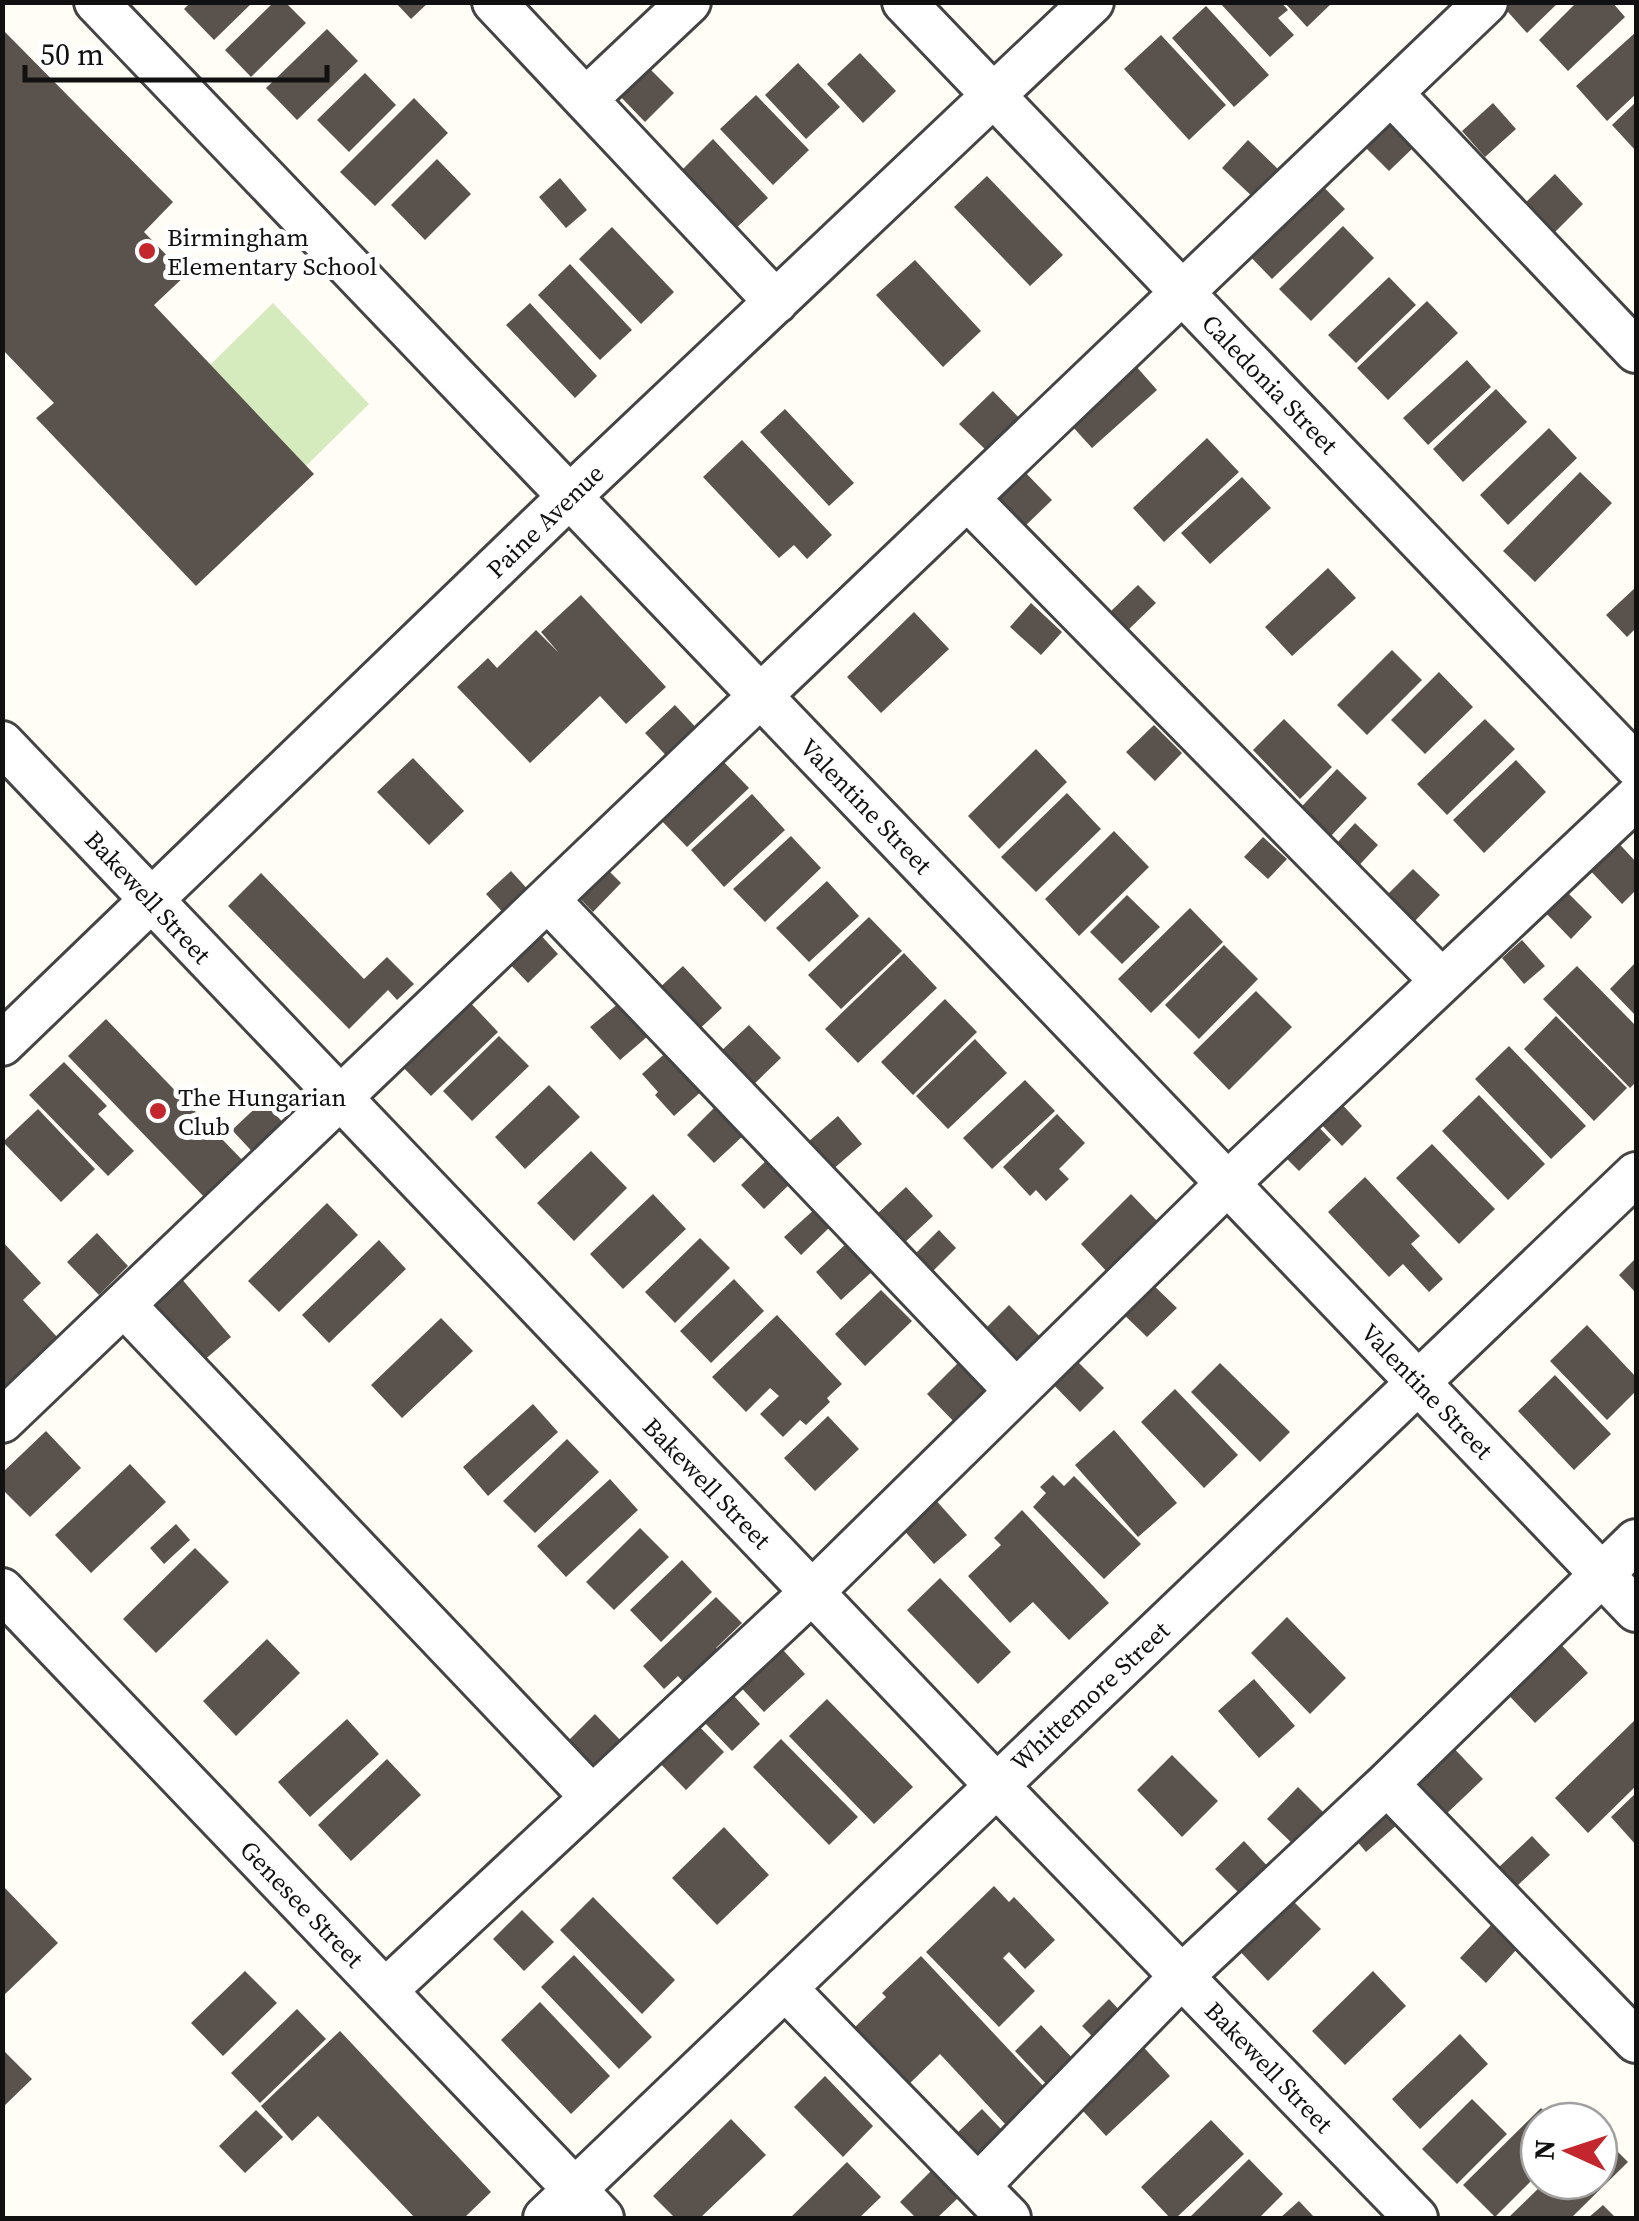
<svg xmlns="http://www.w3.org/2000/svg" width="1639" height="2221" viewBox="0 0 1639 2221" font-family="'Source Serif 4',serif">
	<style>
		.green { fill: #d5ebbd }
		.building { fill: #5a524d }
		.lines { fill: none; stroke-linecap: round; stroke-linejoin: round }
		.minor-casing { stroke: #444; stroke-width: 48 }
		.minor { stroke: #fff; stroke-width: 42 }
		.poi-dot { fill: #c4262e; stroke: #fff; stroke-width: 4 }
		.labels { text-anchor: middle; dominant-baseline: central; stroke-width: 10; stroke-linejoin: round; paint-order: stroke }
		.poi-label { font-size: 25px; fill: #111; stroke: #fff; text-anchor: start }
		.street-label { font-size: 25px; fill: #111; stroke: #fff }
	</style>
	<rect width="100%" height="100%" fill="#fffdf5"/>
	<path class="green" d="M273 303 369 404 306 466 210 365Z"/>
	<path class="building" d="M191 2H253L214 40 184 9Z
		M274 2H285L306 23 251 77 225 50Z
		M395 2H429L411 19Z
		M1219 2H1281L1288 10 1278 18 1294 35 1270 57Z
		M1284 2H1333L1307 27Z
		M1499 2H1559L1527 33Z
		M1577 2H1612L1625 17 1568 71 1539 40Z
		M1206 6 1269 75 1234 107 1172 38Z
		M2 29 173 202 144 232 186 275 154 305 314 474 196 586 36 418 54 403 2 349Z
		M327 29 358 61 297 120 266 88Z
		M1636 32V94L1607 121 1576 86Z
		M1161 35 1226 105 1189 140 1124 69Z
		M860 53 896 91 863 123 827 84Z
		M798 63 840 107 806 139 765 95Z
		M646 65 674 93 645 122 617 93Z
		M365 73 396 105 349 152 317 120Z
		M756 95 809 150 773 185 720 129Z
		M414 98 448 133 375 206 340 172Z
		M1636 102V151L1612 125Z
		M1493 103 1516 129 1485 157 1462 131Z
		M1383 117 1414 147 1389 171 1359 141Z
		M713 139 768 198 732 232 678 174Z
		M1248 140 1281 172 1256 200 1222 168Z
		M437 159 471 194 425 240 391 205Z
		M1555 174 1583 204 1553 234 1524 204Z
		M987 176 1063 255 1030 286 954 207Z
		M1314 177 1345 209 1272 279 1241 247Z
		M560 178 587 210 566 228 539 197Z
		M1343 226 1374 258 1311 321 1279 289Z
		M612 227 674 292 641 324 579 259Z
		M915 260 981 331 943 367 876 295Z
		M570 264 632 330 600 360 538 295Z
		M1389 277 1416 305 1356 363 1328 335Z
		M1427 301 1458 333 1388 400 1357 368Z
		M530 303 597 376 575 398 506 325Z
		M1127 356 1157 390 1092 448 1062 415Z
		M1467 360 1491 387 1428 445 1403 418Z
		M1496 389 1527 422 1463 482 1433 449Z
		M993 391 1022 421 989 453 959 424Z
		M785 409 854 483 829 506 760 432Z
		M1549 428 1577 458 1508 525 1480 495Z
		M1207 438 1239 472 1164 542 1133 508Z
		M742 440 832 535 807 559 794 545 779 558 703 477Z
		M1024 471 1052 500 1021 530 993 501Z
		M1580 472 1612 503 1535 582 1503 551Z
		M1242 477 1271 508 1210 564 1181 533Z
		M1328 568 1356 598 1292 656 1265 627Z
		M1138 585 1156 603 1127 631 1109 613Z
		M1636 587V628L1627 637 1606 615Z
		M581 595 666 687 626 724 600 696 530 763 457 687 488 658 497 668 536 630 559 653 541 632Z
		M1031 603 1062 632 1041 655 1010 627Z
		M914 612 949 649 881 713 847 677Z
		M1392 650 1422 680 1367 735 1337 705Z
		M1439 672 1473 707 1425 754 1391 720Z
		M675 705 703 735 674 764 645 733Z
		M1284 719 1332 767 1300 799 1253 750Z
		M1485 719 1515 749 1447 815 1417 784Z
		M1154 725 1182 753 1155 781 1126 752Z
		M1036 749 1067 782 999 849 968 816Z
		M718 756 749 788 687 847 657 816Z
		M413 758 464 811 429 845 377 792Z
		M1516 760 1546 792 1484 853 1453 820Z
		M1337 769 1367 798 1329 838 1336 844 1355 823 1378 845 1351 874 1291 818Z
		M1067 793 1101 829 1036 892 1001 857Z
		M752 794 785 830 724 887 691 850Z
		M1114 831 1149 867 1079 936 1045 899Z
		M791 836 821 868 765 922 733 889Z
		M1263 837 1287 859 1268 879 1244 857Z
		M1613 837 1636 862V890L1622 904 1584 864Z
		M600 862 621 883 593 912 572 890Z
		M1413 869 1440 895 1411 925 1384 898Z
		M511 871 532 894 507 917 486 894Z
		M261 873 364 979 387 957 414 984 397 1000 388 990 349 1029 228 906Z
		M827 881 859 916 809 962 776 928Z
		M1561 886 1592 917 1571 939 1540 907Z
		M1127 895 1160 927 1122 964 1090 932Z
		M1190 908 1223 942 1151 1013 1118 979Z
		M869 917 902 951 841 1009 808 975Z
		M537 931 558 954 528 983 506 960Z
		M1522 940 1545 966 1524 984 1502 958Z
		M1224 945 1258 979 1199 1039 1165 1005Z
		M904 953 937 988 858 1063 825 1029Z
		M1636 962V1016L1610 989Z
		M683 966 722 1008 694 1034 656 991Z
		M1577 966 1636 1026V1082L1630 1088 1543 999Z
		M1256 991 1292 1027 1229 1090 1193 1053Z
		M466 998 498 1032 431 1096 398 1062Z
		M945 999 977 1032 913 1095 881 1062Z
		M619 1003 648 1036 620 1060 590 1027Z
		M1556 1016 1627 1088 1594 1121 1524 1049Z
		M106 1019 248 1166 209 1202 68 1056Z
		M749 1025 781 1058 753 1085 721 1051Z
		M499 1036 529 1066 472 1121 443 1091Z
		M975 1039 1007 1073 948 1129 916 1096Z
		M1509 1046 1586 1126 1551 1159 1475 1079Z
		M669 1050 704 1089 674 1116 655 1095 658 1092 642 1074Z
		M64 1062 107 1106 98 1114 134 1151 108 1176 29 1095Z
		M1025 1080 1055 1111 992 1169 963 1138Z
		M549 1085 580 1117 525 1169 495 1137Z
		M1479 1095 1545 1164 1508 1200 1442 1131Z
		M1338 1100 1362 1126 1342 1146 1317 1120Z
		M263 1101 289 1129 258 1158 232 1130Z
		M717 1105 745 1134 714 1163 687 1135Z
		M38 1109 95 1169 61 1202 3 1142Z
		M1057 1114 1085 1143 1059 1169 1069 1179 1046 1201 1036 1190 1030 1196 1003 1167Z
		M838 1116 862 1144 832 1170 808 1142Z
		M1312 1120 1331 1140 1299 1171 1279 1151Z
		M1432 1144 1495 1209 1459 1244 1396 1178Z
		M591 1151 627 1188 574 1241 537 1203Z
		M770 1157 793 1181 764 1209 741 1185Z
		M1365 1177 1420 1236 1411 1244 1443 1279 1429 1292 1403 1264 1389 1277 1328 1212Z
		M906 1187 933 1216 903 1244 876 1215Z
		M653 1194 686 1229 623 1289 590 1254Z
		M1131 1194 1161 1225 1110 1275 1081 1244Z
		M327 1203 358 1235 279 1312 248 1281Z
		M816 1208 832 1225 801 1255 784 1237Z
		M939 1230 956 1248 929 1275 912 1257Z
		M97 1233 128 1266 99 1295 67 1262Z
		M700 1238 730 1268 675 1323 645 1292Z
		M379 1240 406 1269 329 1343 302 1315Z
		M2 1241 41 1283 23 1300 58 1338 2 1390Z
		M848 1242 874 1270 841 1300 816 1272Z
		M1636 1258V1293L1619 1275Z
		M175 1271 231 1337 202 1362 146 1296Z
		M734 1279 764 1311 711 1363 680 1331Z
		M1147 1279 1177 1308 1147 1337 1118 1309Z
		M881 1290 912 1321 865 1366 835 1334Z
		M1009 1305 1047 1344 1016 1375 978 1336Z
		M777 1315 842 1384 827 1398 830 1402 806 1425 800 1420 783 1437 760 1414 779 1396 770 1388 746 1412 712 1377Z
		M441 1318 473 1351 402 1418 371 1385Z
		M1587 1325 1636 1377V1391L1607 1420 1550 1361Z
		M1070 1354 1104 1388 1080 1412 1046 1377Z
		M959 1362 993 1397 961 1429 927 1394Z
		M1220 1363 1290 1432 1260 1462 1191 1392Z
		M1555 1375 1611 1434 1574 1470 1518 1411Z
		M1175 1389 1238 1455 1204 1488 1141 1422Z
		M533 1404 558 1432 488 1496 463 1467Z
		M828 1416 859 1449 815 1491 784 1458Z
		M1114 1430 1177 1503 1138 1537 1075 1465Z
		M46 1431 81 1468 30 1517 2 1489V1473Z
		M567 1439 599 1472 535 1533 503 1501Z
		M130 1464 166 1502 91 1573 55 1535Z
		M1053 1475 1064 1486 1074 1476 1141 1544 1104 1579 1033 1507 1046 1493 1040 1487Z
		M610 1479 638 1510 566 1577 537 1546Z
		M933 1497 967 1535 934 1564 900 1526Z
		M1022 1510 1109 1603 1069 1640 1033 1602 1010 1623 968 1576 1001 1545 994 1538Z
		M176 1524 190 1540 164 1564 150 1548Z
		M640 1528 669 1557 614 1610 586 1582Z
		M195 1548 229 1582 156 1653 123 1619Z
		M682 1560 712 1592 661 1642 630 1610Z
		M940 1578 1011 1652 978 1684 907 1610Z
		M716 1597 742 1623 716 1648 721 1654 687 1686 678 1676 664 1689 643 1666Z
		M1287 1617 1346 1678 1310 1714 1251 1653Z
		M1553 1636 1588 1673 1535 1723 1500 1686Z
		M267 1639 300 1673 236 1736 203 1701Z
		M773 1639 805 1674 764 1712 732 1678Z
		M1254 1679 1295 1726 1259 1758 1218 1711Z
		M733 1695 760 1724 732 1751 704 1722Z
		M827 1699 913 1787 874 1824 789 1736Z
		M595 1714 625 1745 596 1771 568 1741Z
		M691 1718 724 1752 686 1790 653 1756Z
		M347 1719 379 1754 310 1817 278 1782Z
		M1636 1719V1786L1588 1833 1555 1798Z
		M781 1739 858 1817 829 1845 753 1767Z
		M1448 1742 1483 1779 1442 1818 1407 1780Z
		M1172 1755 1218 1801 1182 1837 1137 1790Z
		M387 1759 421 1795 351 1861 318 1825Z
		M1298 1787 1326 1815 1296 1847 1267 1819Z
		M1636 1793V1845L1611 1817Z
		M1382 1807 1398 1824 1366 1852 1351 1834Z
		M724 1827 769 1875 717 1925 672 1878Z
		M1532 1836 1550 1855 1517 1886 1499 1867Z
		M1244 1841 1272 1871 1244 1898 1215 1869Z
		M2 1885 58 1943 2 1997Z
		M994 1886 1009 1902 1014 1897 1055 1940 1025 1969 1009 1952 1003 1958 1035 1991 999 2027 926 1952Z
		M1286 1894 1321 1929 1268 1981 1234 1945Z
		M593 1897 675 1980 642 2014 560 1930Z
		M522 1910 554 1942 524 1971 493 1939Z
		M1492 1924 1517 1949 1486 1983 1460 1958Z
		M574 1955 652 2037 619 2069 541 1987Z
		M921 1956 1045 2088 1006 2125 940 2054 907 2086 853 2029 886 1997 882 1993Z
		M245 1971 277 2003 223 2056 191 2023Z
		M1373 1971 1406 2006 1345 2065 1312 2031Z
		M1109 1999 1124 2015 1098 2042 1082 2026Z
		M540 2002 610 2076 571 2114 501 2040Z
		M297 2009 326 2039 260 2103 231 2073Z
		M1041 2025 1078 2064 1052 2090 1015 2051Z
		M340 2031 491 2192 464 2218H415L318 2116 292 2141 261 2106Z
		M1460 2034 1488 2064 1420 2129 1392 2099Z
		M1137 2040 1170 2076 1106 2136 1073 2100Z
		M2 2049 32 2079 2 2108Z
		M825 2076 873 2126 843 2157 794 2107Z
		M1472 2099 1507 2134 1457 2184 1422 2149Z
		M1541 2108 1554 2121H1539V2173L1495 2217 1463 2185Z
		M982 2109 1003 2131 973 2160 952 2138Z
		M256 2110 283 2137 245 2173 219 2146Z
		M731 2119 766 2155 700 2218H675L653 2196Z
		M1211 2120 1244 2154 1176 2218H1170L1141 2187Z
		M1599 2133 1628 2162 1571 2218H1508L1546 2181H1599Z
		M1249 2159 1283 2194 1259 2218H1189Z
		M847 2162 881 2197 859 2218H790Z
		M932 2170 958 2198 937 2218H916L900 2202Z
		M1299 2201 1315 2218H1280Z
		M1603 2205 1616 2218H1588Z"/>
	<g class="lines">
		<g class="minor-casing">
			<path id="minor" d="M96 2 1636 1610
				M494 2 776 302
				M904 2 1636 766
				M1391 93 1636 351
				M586 99 689 2
				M967 498 1442 981
				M2 743 996 1785 1416 2218
				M548 900 1016 1391
				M2 1044 569 497 1092 2
				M124 1305 592 1797
				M2 1421 1486 2
				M2 1590 602 2218
				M1387 1784 1636 2041
				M785 1988 1009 2218
				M385 1991 812 1592 1228 1183 1636 798
				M978 2186 1181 1977 1387 1784 1636 1541
				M545 2218 1636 1174"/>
		</g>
		<use href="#minor" class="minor"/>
	</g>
	<g class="poi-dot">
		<circle cx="147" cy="251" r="10"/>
		<circle cx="158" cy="1111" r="10"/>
	</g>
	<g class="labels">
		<g class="poi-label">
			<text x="167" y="237">Birmingham<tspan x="167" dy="29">Elementary School</tspan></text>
			<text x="178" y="1097">The Hungarian<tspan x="178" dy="29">Club</tspan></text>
		</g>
		<g class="street-label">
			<text transform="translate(1270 384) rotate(46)">Caledonia Street</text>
			<text transform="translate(545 521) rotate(-44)">Paine Avenue</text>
			<text transform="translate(866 806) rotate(46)">Valentine Street</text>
			<text transform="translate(148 897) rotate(47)">Bakewell Street</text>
			<text transform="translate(1427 1391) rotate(46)">Valentine Street</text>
			<text transform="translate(707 1483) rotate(46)">Bakewell Street</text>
			<text transform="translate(1090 1696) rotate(-43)">Whittemore Street</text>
			<text transform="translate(302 1904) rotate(46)">Genesee Street</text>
			<text transform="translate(1269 2067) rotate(46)">Bakewell Street</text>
		</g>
	</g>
	<rect width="1639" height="2221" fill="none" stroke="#111111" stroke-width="10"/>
	<g transform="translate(1569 2151) rotate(273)"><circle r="48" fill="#ffffff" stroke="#a0a0a0" stroke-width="2.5"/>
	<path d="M0-8L18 38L0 25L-18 38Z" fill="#c4262e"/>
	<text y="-15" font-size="28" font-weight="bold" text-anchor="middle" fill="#111111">N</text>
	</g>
	<path d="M25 65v15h302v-15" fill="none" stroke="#111111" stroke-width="5"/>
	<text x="40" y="65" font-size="30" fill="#111111" stroke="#ffffff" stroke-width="8" paint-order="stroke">50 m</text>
</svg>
